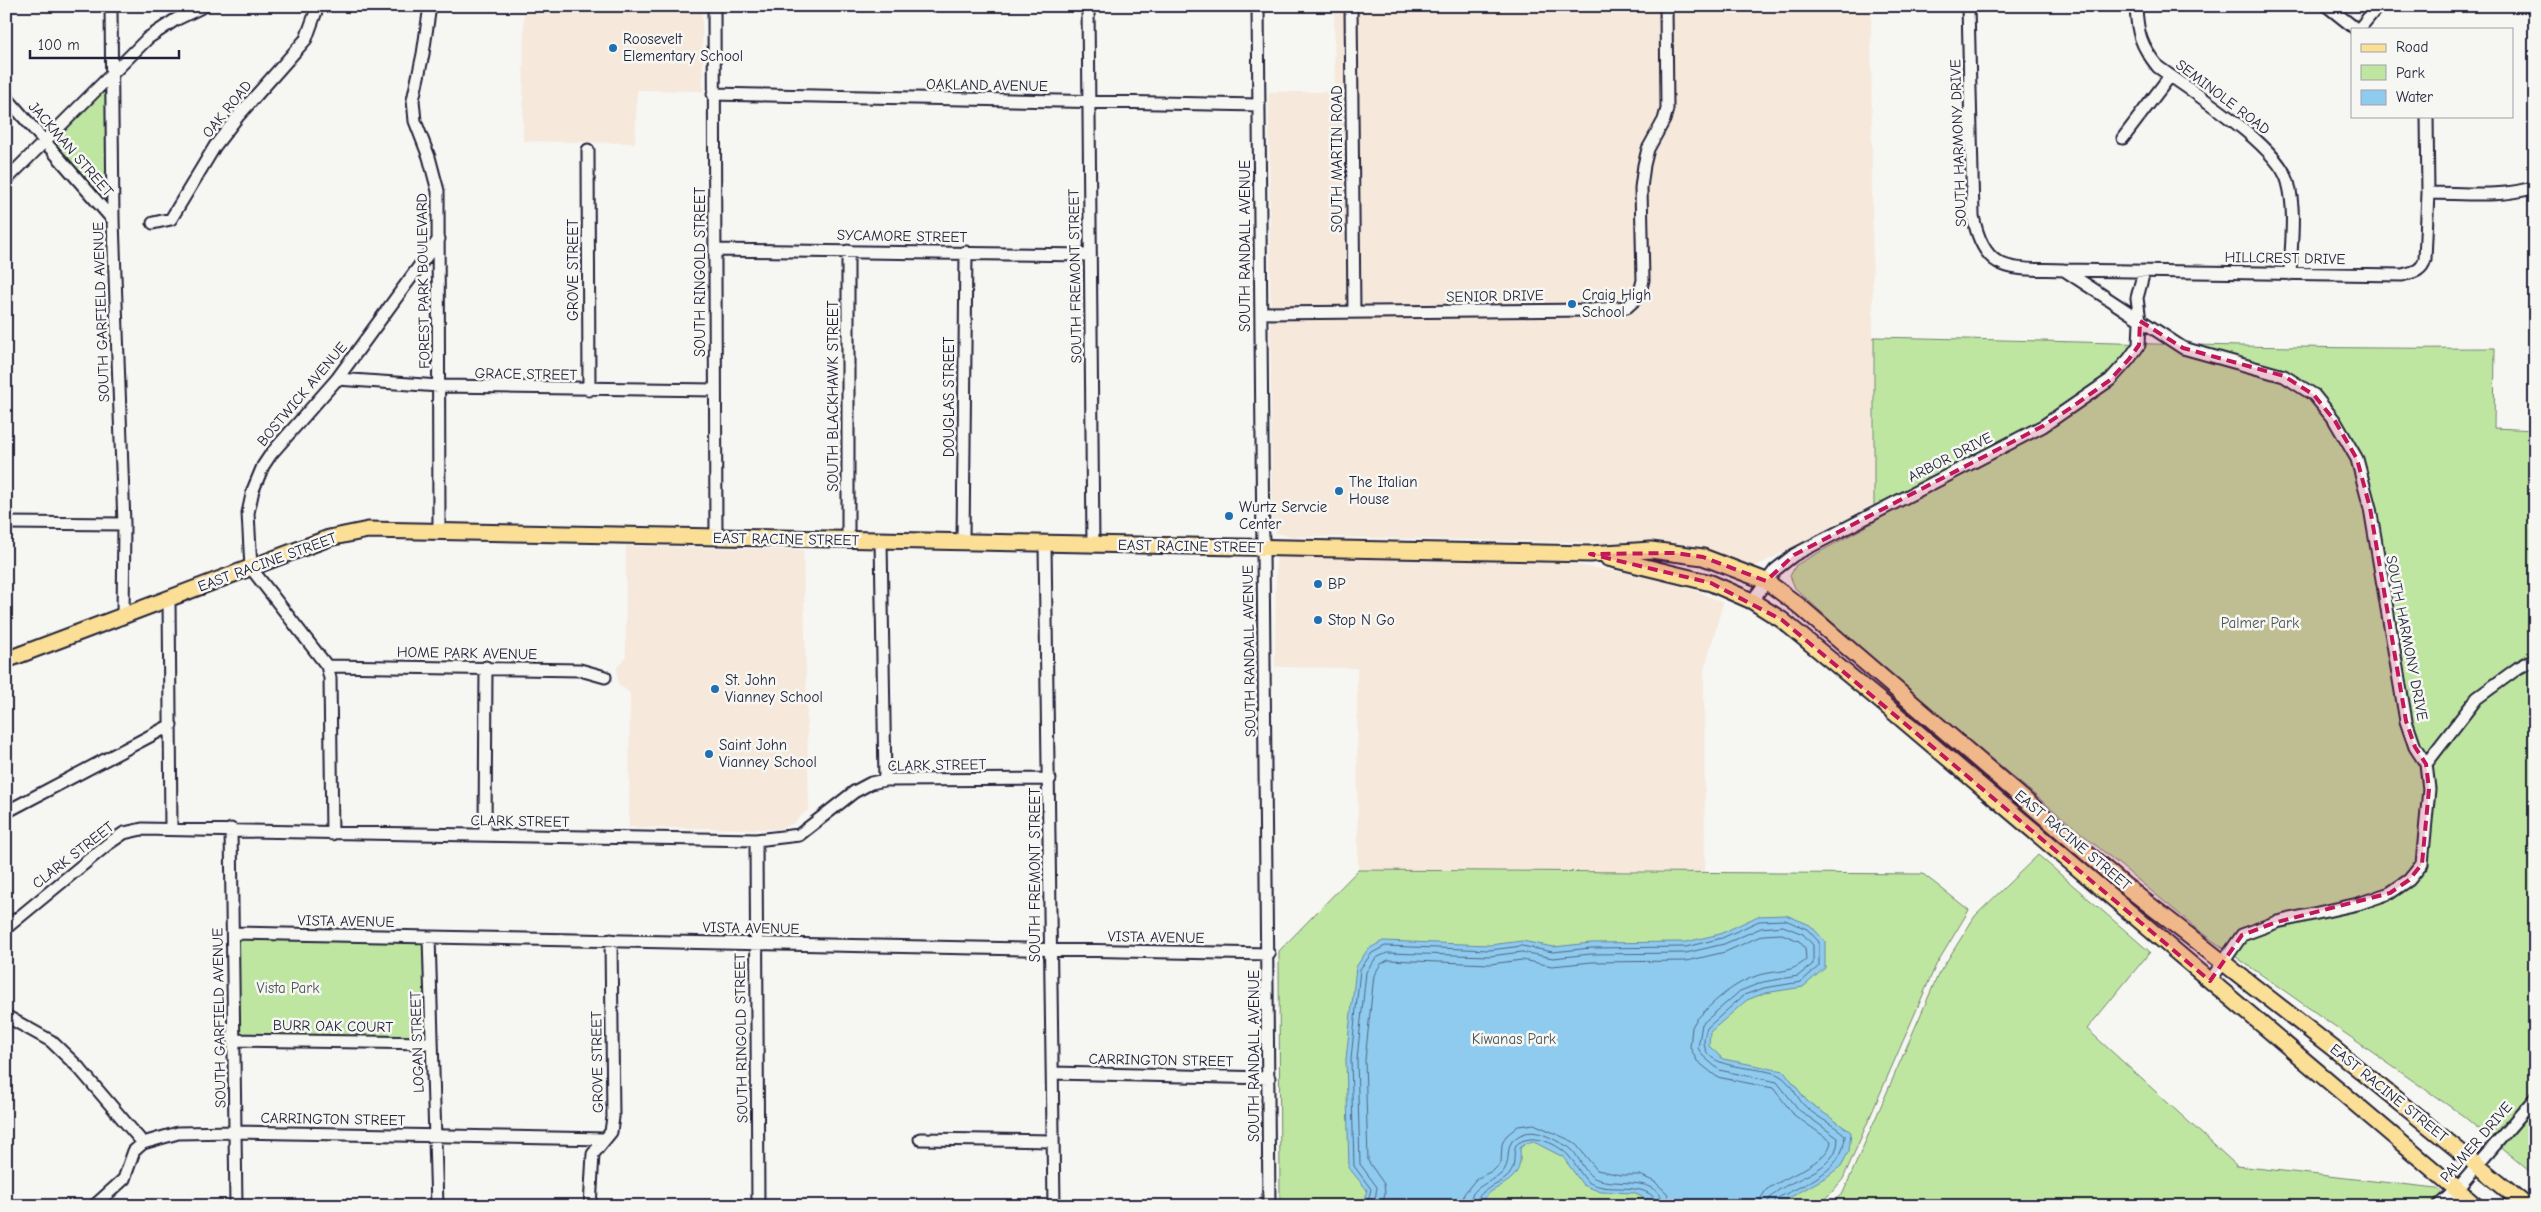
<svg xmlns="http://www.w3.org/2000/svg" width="2541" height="1212" viewBox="0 0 2541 1212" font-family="'Comic Neue',sans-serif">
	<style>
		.built { fill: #f6e8db }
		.green { fill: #bfe6a1; stroke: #70846e }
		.water { fill: #8fcbef; stroke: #6387a7 }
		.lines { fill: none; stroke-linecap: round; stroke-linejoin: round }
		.shore { stroke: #4e6683; stroke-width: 1 }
		.minor-casing { stroke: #22223b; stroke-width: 15 }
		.major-casing { stroke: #22223b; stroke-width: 19 }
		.minor { stroke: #f6f6f2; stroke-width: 11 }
		.major { stroke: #fbdf96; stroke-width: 15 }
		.marked { fill: #c2185b; fill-opacity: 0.2; stroke: #c2185b; stroke-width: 4; stroke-dasharray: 10 6; stroke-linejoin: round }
		.poi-dot { fill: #1f6fb2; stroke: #f6f6f2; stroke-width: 2 }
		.labels { text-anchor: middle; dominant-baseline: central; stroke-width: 5; stroke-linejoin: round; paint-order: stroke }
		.poi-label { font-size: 15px; fill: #22223b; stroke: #f6f6f2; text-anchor: start }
		.street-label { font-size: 15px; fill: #22223b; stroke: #f6f6f2 }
		.park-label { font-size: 15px; fill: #495354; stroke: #f6f6f2 }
	</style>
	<rect width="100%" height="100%" fill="#f6f6f2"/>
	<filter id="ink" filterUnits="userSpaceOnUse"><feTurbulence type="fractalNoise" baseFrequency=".02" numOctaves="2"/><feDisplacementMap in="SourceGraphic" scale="10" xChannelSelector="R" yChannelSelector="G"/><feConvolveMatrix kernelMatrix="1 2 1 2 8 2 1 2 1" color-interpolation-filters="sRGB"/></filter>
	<g filter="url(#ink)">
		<path class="built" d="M524 6H702L703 91 637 90 635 143 523 141Z
			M1334 6H1871L1874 507 1754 567 1651 544 1292 536 1276 533 1272 521 1269 92H1335Z
			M626 546 803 550 809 809 792 824 778 829 629 827 630 693 618 684 617 668 626 656Z
			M1276 557H1441L1564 563 1644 576 1695 590 1723 603 1704 671 1705 872 1358 870 1357 668 1275 667Z"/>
		<path class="green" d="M112 73 113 220 44 143Z
			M1874 337C2081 341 2288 350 2495 348L2494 428 2535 430V1176L2462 1115 2206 936 1893 678 1795 588 1790 576 1796 565 1874 522Z
			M2038 855 2150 952 2087 1029 2237 1166 2437 1188 2458 1206H1828L1843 1193 1938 975 1975 916Z
			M1358 870 1923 874 1969 910 1936 965 1843 1179 1832 1192 1817 1206H1280L1279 951Z
			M233 933 429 937 431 1043 235 1040Z"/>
		<path class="water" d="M1786 915 1810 925 1825 941V968L1803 987 1765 993 1747 1000 1710 1032 1709 1046 1723 1059 1784 1071 1807 1101 1851 1132 1849 1151 1841 1166 1828 1176 1775 1206H1654L1636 1193 1601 1192 1583 1185 1563 1157 1534 1142 1525 1144 1520 1148C1522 1175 1513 1179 1492 1191 1487 1194 1483 1201 1479 1206H1362L1367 1190 1349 1168 1346 1059 1356 967 1368 949 1383 941 1490 945 1522 941 1553 947 1591 943 1686 942 1720 934 1758 916Z"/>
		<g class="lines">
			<path class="shore" d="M1367 1206 1371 1189 1354 1166 1351 1059 1360 969 1372 953 1385 946 1490 950 1522 946 1553 952 1591 948 1686 947 1722 938 1759 921 1785 920 1807 929 1819 942V966L1801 982 1764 988 1744 995 1707 1028C1689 1075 1759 1063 1780 1076 1789 1081 1796 1095 1802 1103 1813 1116 1832 1123 1845 1135 1844 1172 1805 1183 1776 1199L1773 1206
				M1374 1206 1377 1187 1360 1164 1357 1059 1366 972 1376 958 1387 953 1490 956 1522 952 1553 958 1591 954 1686 953 1724 944 1761 928 1783 926 1803 934 1813 945V964L1798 976 1763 982 1740 991 1702 1024 1698 1048 1702 1055 1719 1070 1777 1082 1799 1110 1838 1138C1838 1179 1769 1179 1767 1206
				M1382 1206 1385 1194 1384 1184 1368 1161 1365 1060 1374 975 1381 964 1388 960 1490 964 1522 960 1552 966 1592 962 1687 961 1725 952 1763 935 1782 934 1799 941 1805 948 1806 960C1790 974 1777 970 1759 975 1733 983 1714 1001 1696 1020L1692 1027 1690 1047 1697 1061 1717 1077 1773 1088 1794 1115 1831 1141C1830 1162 1782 1178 1766 1190L1761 1198 1760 1206
				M1461 1206 1464 1194 1476 1179 1494 1170 1501 1163 1502 1144 1506 1136 1518 1126 1534 1124 1574 1142 1597 1170 1620 1175H1640L1655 1182 1667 1193 1671 1206
				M1469 1206C1470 1185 1490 1184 1501 1174 1512 1163 1505 1152 1512 1141 1527 1127 1540 1132 1557 1141 1562 1144 1569 1146 1573 1151 1579 1158 1584 1170 1591 1176 1608 1190 1662 1171 1663 1206
				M1475 1206C1477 1188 1499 1187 1509 1175 1517 1165 1512 1156 1516 1145 1530 1132 1555 1142 1568 1155 1575 1162 1579 1172 1586 1180 1589 1184 1598 1186 1603 1187 1618 1190 1655 1183 1657 1206"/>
			<g class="minor-casing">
				<path id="minor" d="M111 6 113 220 124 524 123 616
					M430 6 423 54 413 100 415 121 429 157 438 191 439 530
					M714 6 716 538
					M1088 6 1093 545
					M1258 6 1269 1206
					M1351 6 1354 312
					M1968 6 1973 216C1985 276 2012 268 2064 270L2402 275C2414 272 2422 271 2425 259L2428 193 2427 116
					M2136 6C2137 33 2141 46 2158 67 2191 91 2278 145 2288 182 2296 211 2291 244 2290 274
					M2327 6 2356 29
					M2359 29 2378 6
					M713 94 1259 105
					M6 97 113 220
					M2123 138 2170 76
					M588 150 589 390
					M6 180 148 38 175 20 204 6
					M2428 193C2463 193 2502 198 2535 187
					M153 223 171 219 215 146 239 115 306 39 318 6
					M715 250 1089 255
					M848 251V541
					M2064 270 2183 348 2284 376 2314 395 2335 421 2357 459 2370 508 2406 721 2415 747 2426 764 2429 789 2422 864 2409 880 2390 893 2358 904 2277 922 2242 935 2210 981
					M1261 313 1591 310 1627 307 1639 296 1643 280 1641 188 1644 165 1648 149 1664 120 1667 109 1666 6
					M337 379 439 386 715 390
					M6 523 124 524
					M881 541 885 780
					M963 541 966 252
					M1045 544 1054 1206
					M169 599 171 829
					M1752 601 1775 570 1794 555 2043 426 2110 380 2129 359 2139 345 2140 321 2137 298 2144 271
					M327 666 580 670 605 677
					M2426 764 2477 698 2518 668 2535 659
					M6 812 171 725
					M231 829 236 1206
					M332 834 330 678 327 666 251 568 248 513 253 490 263 466 271 454 337 379 439 239
					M485 835 486 667
					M756 840 758 1206
					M6 928 108 844 124 833 142 829 756 840 799 835 854 792 871 783 885 780 1050 779
					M233 933 1269 954
					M429 937 437 1206
					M6 1016 51 1041 79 1068 143 1143
					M235 1040 431 1043
					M1053 1073 1269 1078
					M920 1139 1052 1141
					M94 1206 124 1179 134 1151 143 1143 178 1133 235 1132 605 1139
					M590 1206 593 1154 611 1132 613 1117 611 940
					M2438 1206 2457 1189 2535 1098"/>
			</g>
			<g class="major-casing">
				<path id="major" d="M1608 558 1711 583 1752 601 1782 620 1884 704 2476 1206
					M6 660 329 538 368 530 1590 554 1651 550 1703 557 1766 581 1798 605 2124 885 2334 1049 2527 1206"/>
			</g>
			<use href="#minor" class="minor"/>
			<use href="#major" class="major"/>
		</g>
	</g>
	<path class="marked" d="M2140 321 2183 348 2284 376 2314 395 2335 421 2357 459 2370 508 2406 721 2415 747 2426 764 2429 789 2422 864 2409 880 2390 893 2277 922 2242 935 2210 981 1782 620 1711 583 1590 554 1675 553 1703 557 1766 581 1794 555 2043 426 2072 407 2110 380 2129 359 2139 345Z"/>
	<g class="poi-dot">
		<circle cx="613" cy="48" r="5"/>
		<circle cx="1572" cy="304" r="5"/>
		<circle cx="1339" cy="491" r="5"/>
		<circle cx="1229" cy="516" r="5"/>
		<circle cx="1318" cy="584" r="5"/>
		<circle cx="1318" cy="620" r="5"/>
		<circle cx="715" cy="689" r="5"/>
		<circle cx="709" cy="754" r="5"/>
	</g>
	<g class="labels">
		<g class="poi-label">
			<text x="623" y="39">Roosevelt<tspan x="623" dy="17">Elementary School</tspan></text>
			<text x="1582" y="295">Craig High<tspan x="1582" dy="17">School</tspan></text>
			<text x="1349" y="482">The Italian<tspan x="1349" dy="17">House</tspan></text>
			<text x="1239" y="507">Wurtz Servcie<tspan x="1239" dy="17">Center</tspan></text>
			<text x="1328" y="584">BP</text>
			<text x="1328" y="620">Stop N Go</text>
			<text x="725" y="680">St. John<tspan x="725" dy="17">Vianney School</tspan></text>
			<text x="719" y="745">Saint John<tspan x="719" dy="17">Vianney School</tspan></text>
		</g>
		<g class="street-label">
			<text transform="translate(987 85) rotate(1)">OAKLAND AVENUE</text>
			<text transform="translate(2223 97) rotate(37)">SEMINOLE ROAD</text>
			<text transform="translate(227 109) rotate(-51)">OAK ROAD</text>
			<text transform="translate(1958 143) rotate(-92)">SOUTH HARMONY DRIVE</text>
			<text transform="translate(71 149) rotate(49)">JACKMAN STREET</text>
			<text transform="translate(1337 159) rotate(-90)">SOUTH MARTIN ROAD</text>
			<text transform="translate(902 236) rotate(1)">SYCAMORE STREET</text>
			<text transform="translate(1245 246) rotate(-90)">SOUTH RANDALL AVENUE</text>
			<text transform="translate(2285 258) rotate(1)">HILLCREST DRIVE</text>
			<text transform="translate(573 270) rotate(-90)">GROVE STREET</text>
			<text transform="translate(700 272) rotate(-90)">SOUTH RINGOLD STREET</text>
			<text transform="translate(1075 276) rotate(-91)">SOUTH FREMONT STREET</text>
			<text transform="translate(423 281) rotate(-91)">FOREST PARK BOULEVARD</text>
			<text transform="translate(1495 296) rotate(-1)">SENIOR DRIVE</text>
			<text transform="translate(101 312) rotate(-92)">SOUTH GARFIELD AVENUE</text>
			<text transform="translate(526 374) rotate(1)">GRACE STREET</text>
			<text transform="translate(302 394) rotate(-50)">BOSTWICK AVENUE</text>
			<text transform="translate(833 396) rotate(-90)">SOUTH BLACKHAWK STREET</text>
			<text transform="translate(949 397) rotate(-90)">DOUGLAS STREET</text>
			<text transform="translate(1950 457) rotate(-27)">ARBOR DRIVE</text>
			<text transform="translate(786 539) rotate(1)">EAST RACINE STREET</text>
			<text transform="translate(1191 546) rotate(1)">EAST RACINE STREET</text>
			<text transform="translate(267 562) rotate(-20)">EAST RACINE STREET</text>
			<text transform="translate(2407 638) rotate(79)">SOUTH HARMONY DRIVE</text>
			<text transform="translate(1249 651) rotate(-91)">SOUTH RANDALL AVENUE</text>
			<text transform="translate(467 653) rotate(1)">HOME PARK AVENUE</text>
			<text transform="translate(937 765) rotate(-1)">CLARK STREET</text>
			<text transform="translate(520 821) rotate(1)">CLARK STREET</text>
			<text transform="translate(2073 840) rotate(40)">EAST RACINE STREET</text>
			<text transform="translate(73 855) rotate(-38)">CLARK STREET</text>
			<text transform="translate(1035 875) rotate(-90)">SOUTH FREMONT STREET</text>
			<text transform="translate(346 921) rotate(1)">VISTA AVENUE</text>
			<text transform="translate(751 928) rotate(1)">VISTA AVENUE</text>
			<text transform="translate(1156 937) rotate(1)">VISTA AVENUE</text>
			<text transform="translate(219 1018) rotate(-91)">SOUTH GARFIELD AVENUE</text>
			<text transform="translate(333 1026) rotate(1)">BURR OAK COURT</text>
			<text transform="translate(741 1038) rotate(-91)">SOUTH RINGOLD STREET</text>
			<text transform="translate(417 1042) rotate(-92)">LOGAN STREET</text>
			<text transform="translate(1254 1056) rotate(-90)">SOUTH RANDALL AVENUE</text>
			<text transform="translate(1161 1060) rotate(1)">CARRINGTON STREET</text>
			<text transform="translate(597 1062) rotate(-91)">GROVE STREET</text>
			<text transform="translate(2389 1093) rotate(39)">EAST RACINE STREET</text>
			<text transform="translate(333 1119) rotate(1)">CARRINGTON STREET</text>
			<text transform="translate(2476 1142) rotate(-49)">PALMER DRIVE</text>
		</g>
		<g class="park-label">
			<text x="2260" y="623">Palmer Park</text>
			<text x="288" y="988">Vista Park</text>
			<text x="1514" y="1039">Kiwanas Park</text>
		</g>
	</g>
	<rect width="2541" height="1212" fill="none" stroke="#f6f6f2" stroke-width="25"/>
	<rect x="12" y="12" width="2516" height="1187" fill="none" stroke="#22223b" stroke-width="2" filter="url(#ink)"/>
	<rect x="2351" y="28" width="162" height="90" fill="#f6f6f2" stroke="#a1a1a9"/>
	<rect x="2361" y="44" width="25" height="8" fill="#fbdf96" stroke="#a1a1a9"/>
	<text x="2396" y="52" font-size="15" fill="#22223b">Road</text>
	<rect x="2361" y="65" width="25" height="15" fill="#bfe6a1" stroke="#a1a1a9"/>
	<text x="2396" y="78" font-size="15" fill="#22223b">Park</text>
	<rect x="2361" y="90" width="25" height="15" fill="#8fcbef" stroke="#a1a1a9"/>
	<text x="2396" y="102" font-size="15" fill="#22223b">Water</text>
	<path d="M30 50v8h149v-8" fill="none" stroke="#22223b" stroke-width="2.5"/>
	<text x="38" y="50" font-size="15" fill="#22223b" stroke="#f6f6f2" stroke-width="4" paint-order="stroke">100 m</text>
</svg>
